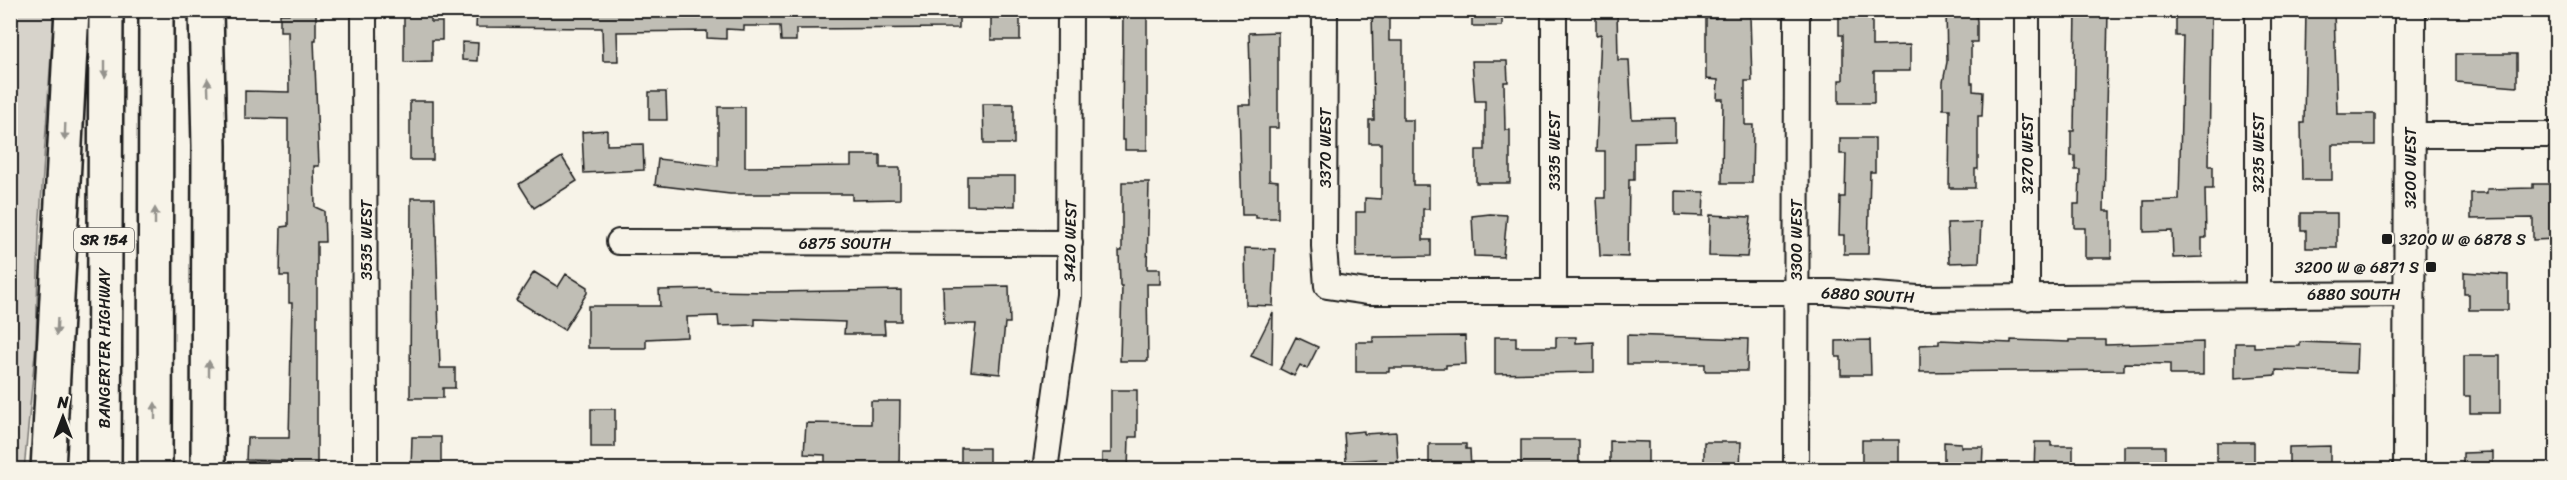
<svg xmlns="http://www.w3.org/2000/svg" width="2567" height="480" viewBox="0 0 2567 480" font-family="Sriracha,sans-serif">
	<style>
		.green { fill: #d7d3cb; stroke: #7a7874; stroke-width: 1.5 }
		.building { fill: #c0beb5; stroke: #1c1c1c; stroke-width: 1.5 }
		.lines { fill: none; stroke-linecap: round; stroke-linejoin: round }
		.minor-casing { stroke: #1c1c1c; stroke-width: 28 }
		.tertiary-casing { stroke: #1c1c1c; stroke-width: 34 }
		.motorway-casing { stroke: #1c1c1c; stroke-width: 38 }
		.minor { stroke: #f7f3e8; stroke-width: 24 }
		.tertiary { stroke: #f7f3e8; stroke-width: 30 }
		.motorway { stroke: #f7f3e8; stroke-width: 33 }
		.oneway { fill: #94928c }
		.poi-dot { fill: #1c1c1c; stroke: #f7f3e8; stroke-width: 2 }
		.labels { text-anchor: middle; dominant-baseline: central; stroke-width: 4.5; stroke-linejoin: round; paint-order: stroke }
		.shield { fill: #f7f3e8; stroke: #5e5c59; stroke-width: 1.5 }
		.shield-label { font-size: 15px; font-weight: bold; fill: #1c1c1c }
		.street-label { font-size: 16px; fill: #1c1c1c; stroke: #f7f3e8 }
		.poi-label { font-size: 16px; fill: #1c1c1c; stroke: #f7f3e8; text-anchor: start }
	</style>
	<rect width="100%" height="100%" fill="#f7f3e8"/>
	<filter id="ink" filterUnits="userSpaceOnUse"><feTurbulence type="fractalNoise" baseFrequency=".0167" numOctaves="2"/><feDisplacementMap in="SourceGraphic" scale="12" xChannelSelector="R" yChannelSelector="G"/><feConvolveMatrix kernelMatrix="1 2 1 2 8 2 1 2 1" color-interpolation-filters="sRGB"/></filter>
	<g filter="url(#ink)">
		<path class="green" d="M10 11H54L39 232 36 343 24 470 10 469Z"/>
		<path class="building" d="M289 10H316V40H314L319 166H314L315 207 324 211 325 242H317V470H291V461L246 460 247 438H289L292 303H289V276H280L281 227 288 226V119L245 118V91L289 92 288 31H280V14H289Z
			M404 10H431V22H442V40H432V61L404 62Z
			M477 10H959V28L796 29V41H781L780 26H744V30L726 29V39L707 38V31L617 32 618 61H603L602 28 476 27Z
			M991 10H1020V40H991Z
			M1123 10H1147V150H1125V140H1122Z
			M1372 10H1389V41H1403V120H1413V185H1429V209H1423V240H1431V256L1356 257V212H1365V198L1381 199V143H1369V120H1374Z
			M1472 10H1502V26H1472Z
			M1596 10H1617L1618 60H1629L1632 119 1675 118V141L1634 142V180H1629L1628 257 1600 256 1597 198H1605V151H1596L1601 34 1596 35Z
			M1716 10H1746V16H1750L1752 81H1745V125H1753L1752 183H1722L1723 99H1717L1718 80 1706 79V18H1716Z
			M1839 10H1872V46L1910 45V71H1874V103H1839V80H1843V35H1839Z
			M1946 10H1975L1977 21V42H1971V83H1973V91L1983 92 1982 116H1978V169H1975V188H1949L1950 109H1943V82L1947 62Z
			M2076 10H2108L2104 211H2111V258H2085V228H2074V204H2079L2080 170H2075V156H2071V131H2074Z
			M2179 10H2208V16H2211L2209 166H2213V189H2205L2206 238H2202V257L2173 258 2172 231 2144 232V201L2179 200 2183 36H2176V16H2179Z
			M2306 10H2334L2337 114H2375V145H2332V180H2302L2301 123H2304Z
			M1278 32V128H1269V180L1278 181V218H1256V215H1242L1239 105H1251L1249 33Z
			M462 42 478 43 477 61 462 60Z
			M2456 54H2517V87L2456 82Z
			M1472 61H1507L1508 82H1504L1505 130H1510V183H1476V150H1485V101H1475Z
			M649 92H666L667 120H649Z
			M410 101H433V160H410Z
			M983 104H1014V144H984Z
			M718 107H745V167L851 166V155H880V168H900V199L852 200V194H730L655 185 658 159 718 166Z
			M607 130V145L643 144 644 170 584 173 582 132Z
			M1840 138H1875V172H1870L1868 254H1844V235H1839L1840 197H1845L1846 154H1840Z
			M562 157 577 181 534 208 519 184Z
			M967 176H1015V206L967 205Z
			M1122 182H1149L1147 269H1160V284H1147L1148 361H1120L1122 286H1120L1119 251H1122Z
			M2533 184H2556V239L2533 240V218L2471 219V193H2487V189L2533 188Z
			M1675 191 1704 192 1703 216 1675 215Z
			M411 198H435L440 368H455V388H443V398H410Z
			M2301 213H2337V248H2306V230H2301Z
			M1490 214 1507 215 1503 257 1474 256 1472 216Z
			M1710 215 1751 217 1747 257 1709 256Z
			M1981 222 1979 262 1949 263 1947 223Z
			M1245 248 1275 249 1273 306 1246 305Z
			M534 272 558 287 566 274 587 287V293L564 330 516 300Z
			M2464 272 2508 275V310H2469V294H2464Z
			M1009 286 1010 323H1005L1000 374 971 371 976 324H944L943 287Z
			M711 289V291L774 292 901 290V321H884L885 334H844L845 322 755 319V325L719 326 718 316 687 317 688 337 646 339V348H588V306H660L659 290Z
			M1273 312 1272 365 1251 356Z
			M1627 335 1748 339 1747 371H1705V364H1627Z
			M1465 336 1466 364 1446 365V368H1389V372H1356V342H1373V337Z
			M1296 337 1318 347 1307 369 1300 365 1294 376 1280 369Z
			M1495 337H1516V347H1556V337H1576V343L1594 342V372L1495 374Z
			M1870 340 1871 375H1841V357H1836V341Z
			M1939 340 2011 343V340L2069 342V340H2105V345L2203 342V375H2170V364L2124 363V370L1920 372V345L1939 344Z
			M2300 342 2357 344 2356 373 2276 370V375L2235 378V343H2254V347L2300 346Z
			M2464 356H2500V413H2470V396H2464Z
			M1111 390H1137V437H1129L1128 470H1102V453H1111Z
			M871 401H900L899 470H825V455L804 454 806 423 871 424Z
			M591 409H615V447H591Z
			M1364 431V434L1396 432 1398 465 1377 466 1376 459 1346 461 1344 433Z
			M412 437H441V470H411Z
			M1521 440H1579V470L1521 468Z
			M1862 440H1899V470L1862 468Z
			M1610 441 1648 442V470H1610Z
			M1704 442H1741L1740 470H1704Z
			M1944 442 1961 443V447H1983L1982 470H1944Z
			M2035 442H2051V446H2073V470H2034Z
			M2217 442H2254V470H2217Z
			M1429 444H1466V449H1470L1471 470H1429Z
			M2124 446H2165V470H2124Z
			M2330 446V470H2289V447Z
			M961 448H989V470H961Z
			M2493 452V470H2463V453Z"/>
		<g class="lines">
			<g class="minor-casing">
				<path id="minor" d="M364 10 365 470
					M1325 10 1324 246 1327 286 1367 292H1832L1918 298 2409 294
					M2258 10V295
					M2410 135H2556
					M619 242 1070 243
					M1554 291V10
					M2027 298V10
					M1045 470 1069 295 1070 10
					M1796 470 1797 10"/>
			</g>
			<g class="tertiary-casing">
				<path id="tertiary" d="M2409 470 2410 10"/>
			</g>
			<g class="motorway-casing">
				<path id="motorway" d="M206 10 209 146 208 470
					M48 470 72 10
					M104 470 106 10
					M155 470 156 10"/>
			</g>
			<use href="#minor" class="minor"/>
			<use href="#tertiary" class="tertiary"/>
			<use href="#motorway" class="motorway"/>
		</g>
		<defs><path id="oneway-solid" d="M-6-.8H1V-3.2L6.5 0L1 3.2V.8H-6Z" transform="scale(1.5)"/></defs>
		<g class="oneway">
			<use href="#oneway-solid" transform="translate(105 69) rotate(90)"/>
			<use href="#oneway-solid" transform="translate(208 87) rotate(-92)"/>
			<use href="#oneway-solid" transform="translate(65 132) rotate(92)"/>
			<use href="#oneway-solid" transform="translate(155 216) rotate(-90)"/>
			<use href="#oneway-solid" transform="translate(57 327) rotate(93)"/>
			<use href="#oneway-solid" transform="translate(209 369) rotate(-90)"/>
			<use href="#oneway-solid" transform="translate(155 411) rotate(-90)"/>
		</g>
	</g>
	<g class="poi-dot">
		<rect x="2381" y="233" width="12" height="12" rx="3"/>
		<rect x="2425" y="261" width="12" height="12" rx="3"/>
	</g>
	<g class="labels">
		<rect class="shield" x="74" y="228" width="60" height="24" rx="4.5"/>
		<g class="shield-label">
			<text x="104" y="240">SR 154</text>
		</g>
		<g class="street-label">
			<text transform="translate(1325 148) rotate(-90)">3370 WEST</text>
			<text transform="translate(1554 151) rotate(-90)">3335 WEST</text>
			<text transform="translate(2258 153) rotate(-90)">3235 WEST</text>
			<text transform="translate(2027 154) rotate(-90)">3270 WEST</text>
			<text transform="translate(2410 168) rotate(-90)">3200 WEST</text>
			<text transform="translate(366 240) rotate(-90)">3535 WEST</text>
			<text transform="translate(1796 240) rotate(-90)">3300 WEST</text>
			<text transform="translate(1070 241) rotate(-89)">3420 WEST</text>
			<text x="845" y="243">6875 SOUTH</text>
			<text x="2354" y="294">6880 SOUTH</text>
			<text transform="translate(1868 295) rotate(3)">6880 SOUTH</text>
			<text transform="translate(104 348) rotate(-90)">BANGERTER HIGHWAY</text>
		</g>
		<g class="poi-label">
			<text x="2399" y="239">3200 W @ 6878 S</text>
			<text x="2419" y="267" text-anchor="end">3200 W @ 6871 S</text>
		</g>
	</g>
	<rect width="2567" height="480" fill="none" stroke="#f7f3e8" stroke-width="36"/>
	<rect x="18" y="18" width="2531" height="444" fill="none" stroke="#1c1c1c" stroke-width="2" filter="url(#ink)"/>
	<g transform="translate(63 417)" stroke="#f7f3e8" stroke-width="4.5" paint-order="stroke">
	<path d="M0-4.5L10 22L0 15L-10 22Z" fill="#1c1c1c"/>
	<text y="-9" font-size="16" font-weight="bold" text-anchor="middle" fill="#1c1c1c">N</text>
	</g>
</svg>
